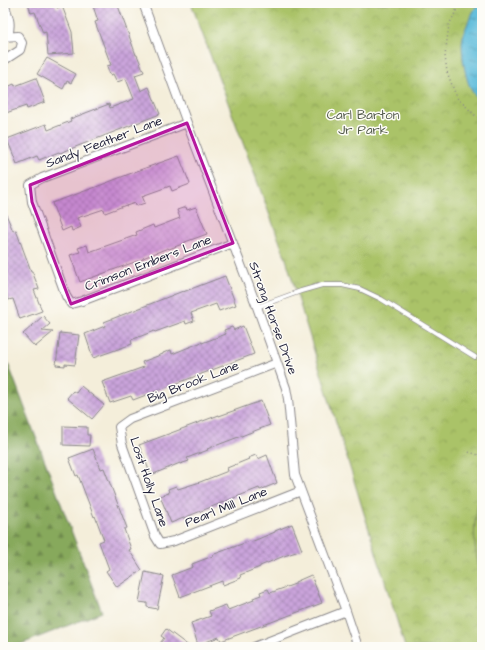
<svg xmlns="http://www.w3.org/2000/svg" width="485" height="650" viewBox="0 0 485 650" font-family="'Architects Daughter',sans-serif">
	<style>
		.forest { fill: url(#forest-firs); stroke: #54664c }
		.park { fill: url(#park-crowns); stroke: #667252 }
		.garden { fill: #aac368; stroke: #667252 }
		.water { fill: url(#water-ripples); stroke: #3f6e8a }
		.building { fill: url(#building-cross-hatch) }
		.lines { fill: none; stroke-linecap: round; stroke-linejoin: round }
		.service-casing { stroke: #8b888a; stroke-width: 5.5 }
		.minor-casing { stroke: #8b888a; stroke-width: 10 }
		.path { stroke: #8b888a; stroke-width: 1.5; stroke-dasharray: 1 3; stroke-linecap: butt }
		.service { stroke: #fff; stroke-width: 4 }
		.minor { stroke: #fff; stroke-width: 8 }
		.marked { fill: #b5179e; fill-opacity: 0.2; stroke: #b5179e; stroke-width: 3; stroke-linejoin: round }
		.labels { text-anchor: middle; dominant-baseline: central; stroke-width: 3; stroke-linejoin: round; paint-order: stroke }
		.park-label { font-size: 13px; fill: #525a4b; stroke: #fdfcf7 }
		.street-label { font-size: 13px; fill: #22223b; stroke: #fdfcf7 }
	</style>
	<defs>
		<pattern id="forest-firs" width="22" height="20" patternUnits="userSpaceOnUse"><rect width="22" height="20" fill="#87a95c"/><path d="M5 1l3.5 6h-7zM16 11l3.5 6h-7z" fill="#6e894d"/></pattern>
		<pattern id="park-crowns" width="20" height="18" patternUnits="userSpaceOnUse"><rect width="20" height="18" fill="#aac368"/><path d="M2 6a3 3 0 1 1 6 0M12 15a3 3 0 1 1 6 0" fill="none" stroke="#92a75b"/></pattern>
		<pattern id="water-ripples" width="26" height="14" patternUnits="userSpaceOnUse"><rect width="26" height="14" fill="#5cbbda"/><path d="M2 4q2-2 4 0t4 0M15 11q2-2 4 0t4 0" fill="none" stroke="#4c98b2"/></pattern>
		<pattern id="building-cross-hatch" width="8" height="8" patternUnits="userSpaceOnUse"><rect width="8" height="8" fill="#caa4db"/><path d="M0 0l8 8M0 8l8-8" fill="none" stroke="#a485b3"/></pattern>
	</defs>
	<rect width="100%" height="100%" fill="#fdfcf7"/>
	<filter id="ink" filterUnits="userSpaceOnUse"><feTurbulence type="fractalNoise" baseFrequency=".025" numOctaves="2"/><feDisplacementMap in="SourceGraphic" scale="8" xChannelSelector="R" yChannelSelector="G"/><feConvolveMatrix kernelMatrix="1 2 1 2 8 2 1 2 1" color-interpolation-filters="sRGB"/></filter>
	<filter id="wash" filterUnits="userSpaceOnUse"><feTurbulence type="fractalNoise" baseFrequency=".012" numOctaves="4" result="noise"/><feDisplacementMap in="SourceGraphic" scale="16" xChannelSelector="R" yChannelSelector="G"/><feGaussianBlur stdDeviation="0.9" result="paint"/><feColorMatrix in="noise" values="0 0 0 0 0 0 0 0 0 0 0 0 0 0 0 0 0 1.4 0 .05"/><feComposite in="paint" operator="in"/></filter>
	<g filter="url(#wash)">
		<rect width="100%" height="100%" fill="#f4eeda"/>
		<path class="forest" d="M3 350 102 612 14 647H3Z"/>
		<path class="park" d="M191 3H482V647H405L286 259Z"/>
		<path class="garden" d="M482 491V577C472 546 472 521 482 491Z"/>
		<path class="water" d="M478 3H482V101C477 99 472 92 470 87 465 77 460 47 463 37 466 25 472 14 478 3Z"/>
		<g id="blocks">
			<path class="building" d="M28 3H55L57 8 62 6 72 32 74 53 48 55 46 32 43 33 35 12 31 13Z
				M92 3H117L136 55H137L144 72 135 75 141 91 149 87 160 114 60 153 59 152 39 160 37 156 17 164 7 139 46 124 48 130 71 121 70 119 109 104 110 108 134 99 126 79 117 82 113 74 110 75 107 66 111 65 95 22 98 21Z
				M47 58 76 74 71 83 67 81 63 89 37 74Z
				M36 78 45 102 27 109 26 106 3 114V89L14 84 15 86Z
				M179 156 190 184 172 191 170 186 142 196 145 203 136 206 135 203 126 206V205L105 213 104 209 77 218 81 227 72 231 71 227 62 231 52 203 96 187 137 171Z
				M3 207 13 231 16 230 31 271H32L39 289 34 290 42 311 20 319 13 299 8 300 3 286Z
				M186 207 187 210 196 207 207 234 185 242V243L169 249 168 248 143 258V259L121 267 80 282 70 255 80 252 78 248 87 245 89 252 137 235 136 232 153 225 154 228 180 218 177 210Z
				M225 276 236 305 219 311 216 304 191 313 194 321 186 324 185 321 155 332 154 331 131 340 132 344 93 358 85 334 105 326 104 322 145 306 183 291V292Z
				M43 316 50 324 42 331 53 332 35 347 23 334Z
				M243 326 254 354 133 400 131 396 110 403 102 382 144 367 142 362 163 354V353L171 350 172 354 202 342V343L226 334 224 330 232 327 234 330Z
				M60 333 79 335 75 365 65 364V366L56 365Z
				M81 386 104 405 92 419 67 398 73 391 76 393Z
				M261 401 270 425 207 449 208 450 187 458 189 461 180 464V463L151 475 139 445 219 415V416Z
				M63 426 87 427V435H90L89 446 63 445Z
				M93 449 101 469 104 468 127 528 124 529 131 549 129 550 142 570 117 587 106 571 109 569 99 542 104 540 95 516 94 517 78 475 76 476 69 458Z
				M256 455 258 459 267 455 277 483 260 490 259 488 171 523 160 496 169 493 168 489 176 486 178 489 200 482 228 471 227 468 249 459 248 458Z
				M292 524 302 550 284 556 260 566V567L240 575 241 578 223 585 222 581 180 597 172 575 193 567 192 564 213 556 212 555 250 541 251 542 275 532V531Z
				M145 572 164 576 157 609 147 607V603L139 602Z
				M311 575 322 603 221 641 219 637 198 645 191 623 211 616 209 611 226 605 228 610 254 600 253 598 261 595 260 592 268 589 270 593 295 584V582Z
				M166 629 190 647H157L164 638 161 636Z"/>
		</g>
	</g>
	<g filter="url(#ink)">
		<use href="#blocks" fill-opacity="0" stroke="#8b888a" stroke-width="1"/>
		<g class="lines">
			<g class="service-casing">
				<path id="service" d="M257 307 301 291 322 285H342L360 289 381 299 475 357"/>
			</g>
			<g class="minor-casing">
				<path id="minor" d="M4 3C8 16 12 22 8 36
					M143 3 187 123 257 307 286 388 288 399 295 475 346 611 358 647
					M3 37 18 36 22 43 20 50 3 61
					M187 123 42 178 30 185 32 202 66 296 71 304 82 301 233 243
					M277 363 130 419 119 427 122 444 155 536 160 544 174 541 301 491
					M254 647 346 611"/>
			</g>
			<path class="path" d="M460 3 449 25 445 56 447 72 457 98 478 118 482 125
				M465 451 482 456"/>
			<use href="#service" class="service"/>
			<use href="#minor" class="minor"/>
		</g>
	</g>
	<path class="marked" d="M187 123 233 243 71 304 32 202 30 185Z"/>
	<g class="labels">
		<g class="park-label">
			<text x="363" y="115">Carl Barton<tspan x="363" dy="15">Jr Park</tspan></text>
		</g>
		<g class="street-label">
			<text transform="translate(104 142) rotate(-21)">Sandy Feather Lane</text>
			<text transform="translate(148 263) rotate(-21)">Crimson Embers Lane</text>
			<text transform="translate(273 318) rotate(70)">Strong Horse Drive</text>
			<text transform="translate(193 382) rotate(-21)">Big Brook Lane</text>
			<text transform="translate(149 482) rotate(71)">Lost Holly Lane</text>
			<text transform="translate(226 507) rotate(-22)">Pearl Mill Lane</text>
		</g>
	</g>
	<rect width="485" height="650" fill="none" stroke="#fdfcf7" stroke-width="16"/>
</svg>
